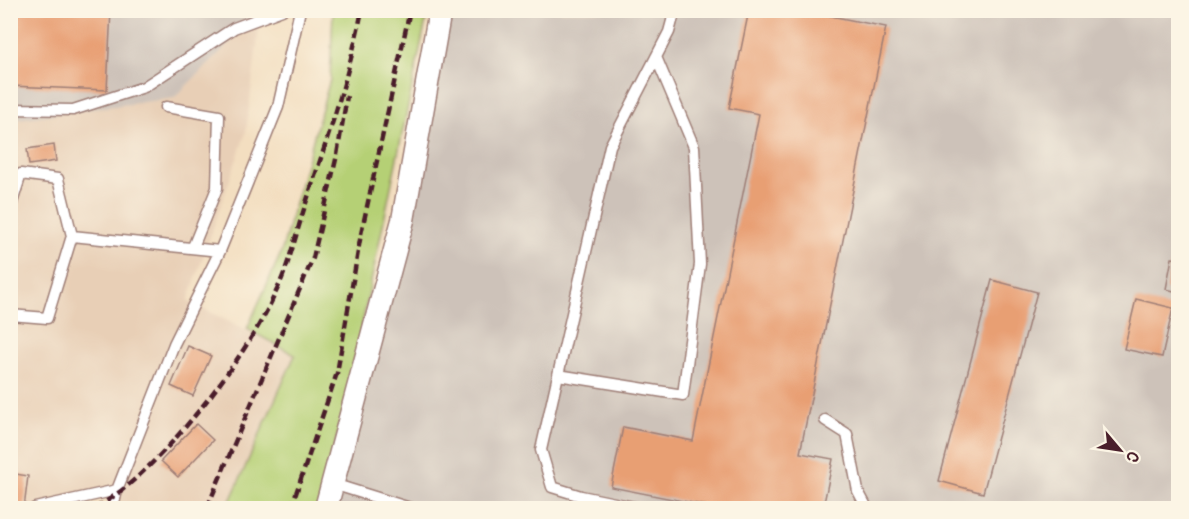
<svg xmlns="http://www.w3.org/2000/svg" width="1189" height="519" viewBox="0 0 1189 519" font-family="Pangolin,sans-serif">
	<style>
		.built { fill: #e8cfb6 }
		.industrial { fill: #cdc2b9 }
		.green { fill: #b5d075; stroke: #807850; stroke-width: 1.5 }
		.building { fill: #e89f73 }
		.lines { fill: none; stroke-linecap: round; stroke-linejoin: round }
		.service-casing { stroke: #9e7e76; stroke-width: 13 }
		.minor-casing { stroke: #9e7e76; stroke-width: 25 }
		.service { stroke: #fff; stroke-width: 10 }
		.minor { stroke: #fff; stroke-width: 22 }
		.rail { stroke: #4a1f2b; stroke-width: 4.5; stroke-dasharray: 9 4.5; stroke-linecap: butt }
	</style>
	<rect width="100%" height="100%" fill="#fcf5e5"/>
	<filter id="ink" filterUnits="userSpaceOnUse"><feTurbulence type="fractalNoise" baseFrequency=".0167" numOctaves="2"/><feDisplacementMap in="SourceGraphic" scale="12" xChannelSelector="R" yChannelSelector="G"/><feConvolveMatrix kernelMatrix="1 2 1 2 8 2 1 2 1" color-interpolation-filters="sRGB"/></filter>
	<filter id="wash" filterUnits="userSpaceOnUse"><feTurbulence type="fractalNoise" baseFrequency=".008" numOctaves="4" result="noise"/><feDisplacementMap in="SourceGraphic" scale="24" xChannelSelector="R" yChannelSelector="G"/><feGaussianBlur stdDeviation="1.35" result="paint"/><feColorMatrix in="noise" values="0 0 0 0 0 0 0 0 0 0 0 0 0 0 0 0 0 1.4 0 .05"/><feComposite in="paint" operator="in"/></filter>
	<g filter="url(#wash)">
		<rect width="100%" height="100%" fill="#f3dec0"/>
		<path class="built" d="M261 12 246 132 188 301 295 355 227 508H111L117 482 61 508H11L10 120 174 98Z"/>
		<path class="industrial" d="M10 11H262L174 98 11 120Z
			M445 11H1178V508H332Z"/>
		<path class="green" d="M333 11H428L343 415 318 508H227L295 355 247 329 281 253 330 80Z"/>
		<g id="blocks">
			<path class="building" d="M10 10H111L107 90 10 86Z
				M749 10H801L886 27 800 453 833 459 823 508H718L611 487 623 427 693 441 759 114 729 108Z
				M54 145 56 161 29 165 27 149Z
				M1172 258 1178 259V292L1166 289Z
				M992 280 1037 292 983 493 939 481Z
				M1136 299 1173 308 1162 357 1124 349Z
				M188 346 211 356 193 396 171 386Z
				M196 424 213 440 178 477 161 461Z
				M10 473 28 476 24 508 10 506Z"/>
		</g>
	</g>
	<g filter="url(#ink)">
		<use href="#blocks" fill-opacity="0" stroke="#9e7e76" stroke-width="1.5"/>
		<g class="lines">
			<g class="service-casing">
				<path id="service" d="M166 107 219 116 217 188 193 247
					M10 109 73 110 144 87 234 28 282 10
					M10 209 21 174 58 179 72 236 47 318 10 315
					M72 236 220 251
					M558 375 683 395 700 264 694 147 656 57
					M825 420 847 434 858 491 867 508
					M333 484 410 508
					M35 508 117 490 174 344 220 251 278 107 300 10
					M113 508 117 490
					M639 508 581 496 552 487 541 450 610 146 669 32 675 10"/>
			</g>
			<g class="minor-casing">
				<path id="minor" d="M326 508 403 220 440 10"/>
			</g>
			<use href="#service" class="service"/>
			<use href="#minor" class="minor"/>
			<path class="rail" d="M95 508C155 477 247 357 275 294 289 266 296 233 306 203 327 140 349 76 362 10
				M207 508 313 258 337 155 347 96
				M291 508 337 373 361 234 410 10"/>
		</g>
	</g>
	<rect width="1189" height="519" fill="none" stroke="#fcf5e5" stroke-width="36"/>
	<g transform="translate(1120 450) rotate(119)" stroke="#fcf5e5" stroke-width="4.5" paint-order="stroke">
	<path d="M0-4.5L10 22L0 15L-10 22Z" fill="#4a1f2b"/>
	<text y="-9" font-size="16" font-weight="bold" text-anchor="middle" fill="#4a1f2b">С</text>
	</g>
</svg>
